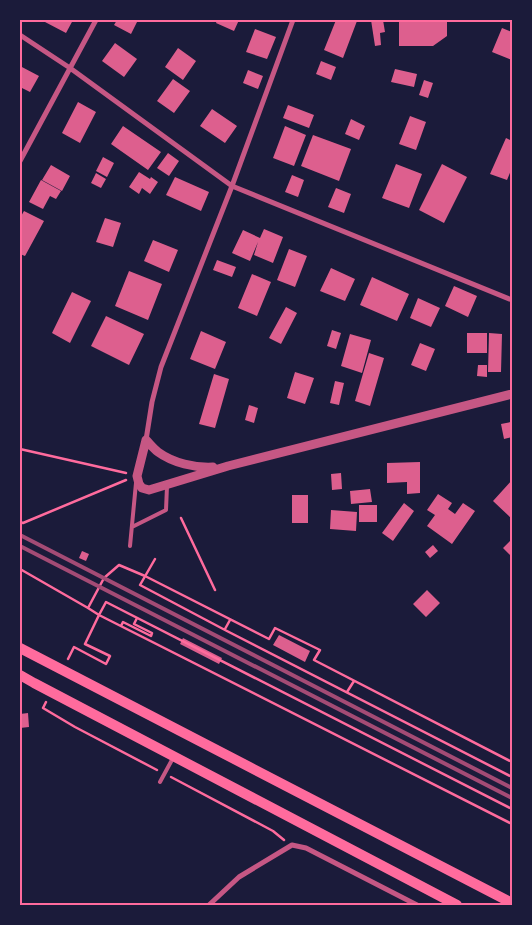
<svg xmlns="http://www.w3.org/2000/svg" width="532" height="925" viewBox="0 0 532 925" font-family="Montserrat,sans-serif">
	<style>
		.building { fill: #dd5f8e }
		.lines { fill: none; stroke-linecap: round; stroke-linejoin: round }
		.path { stroke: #ff6b9d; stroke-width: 2.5 }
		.service { stroke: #c65784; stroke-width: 4 }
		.minor { stroke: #c65784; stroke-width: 5 }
		.tertiary { stroke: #c65784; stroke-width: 9 }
		.secondary { stroke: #ff6b9d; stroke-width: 10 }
		.rail { stroke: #a44b75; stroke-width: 4 }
		.neatline { fill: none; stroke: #ff6b9d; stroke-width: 2 }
	</style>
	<rect width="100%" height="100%" fill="#1b1b3a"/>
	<path class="building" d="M46 20H73L66 33 45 22Z
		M117 20H138L131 34 114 25Z
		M217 20H239L234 31 216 23Z
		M336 20H354L357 21 343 58 324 50Z
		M371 20H383L385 32 380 33 381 45 375 46Z
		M399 20H447V36L433 46H399Z
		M502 28 512 32V60L492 52Z
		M255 29 276 37 267 59 246 52Z
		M115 43 137 59 124 77 102 61Z
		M178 48 196 61 183 80 165 67Z
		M321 61 336 67 331 80 316 74Z
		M20 66 39 76 30 92 20 87Z
		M395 69 417 74 414 87 391 82Z
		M248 70 263 76 258 89 243 83Z
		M173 79 190 91 174 113 157 101Z
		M424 80 433 83 428 98 419 95Z
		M78 102 96 112 80 143 62 133Z
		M288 105 314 115 309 128 283 118Z
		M212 109 237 126 225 143 200 126Z
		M410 116 426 122 416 150 399 144Z
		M351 119 365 126 359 140 345 134Z
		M123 126 161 152 148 170 111 144Z
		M285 126 306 135 294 166 273 158Z
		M313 135 351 149 339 181 301 166Z
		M506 138 512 141V168L507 180 490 174Z
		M168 153 179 161 169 176 157 168Z
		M103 157 114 163 107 177 96 171Z
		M396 164 422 174 409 208 382 198Z
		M442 164 467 177 444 223 419 210Z
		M51 165 70 176 62 191 42 180Z
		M139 172 150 179 151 177 158 182 150 194 142 188 139 194 129 187Z
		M96 173 106 179 101 188 91 183Z
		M292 175 304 180 298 197 285 192Z
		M175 177 209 192 201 211 166 195Z
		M41 180 61 191 56 199 50 196 43 209 29 202Z
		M336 188 351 194 344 213 328 207Z
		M24 211 44 221 25 256 20 254V218Z
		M105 218 121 223 113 247 96 242Z
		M264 229 283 237 273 263 254 255 258 242 250 261 232 253 243 230 260 238Z
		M153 240 178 250 169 272 144 261Z
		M289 249 307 256 295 287 277 280Z
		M217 260 236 267 232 277 213 270Z
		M331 268 355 279 345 301 320 291Z
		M129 271 162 284 148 320 115 306Z
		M252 274 271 282 257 316 238 308Z
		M372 277 409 294 397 321 360 305Z
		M454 286 477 296 468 317 445 306Z
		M72 292 91 301 70 343 52 333Z
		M418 298 440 308 431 327 410 318Z
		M286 307 297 313 281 344 269 338Z
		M106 316 144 334 129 365 91 346Z
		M332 330 341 333 336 349 327 346Z
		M201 331 226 342 215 369 190 359Z
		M467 333H487V353H467Z
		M489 333 502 334 501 372H488Z
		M350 334 371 340 362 373 341 366Z
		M420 343 435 349 426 371 411 365Z
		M369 353 384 358 370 406 355 401Z
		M478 365H487V377L477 376Z
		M295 372 314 378 305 404 287 398Z
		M214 374 229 379 215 428 199 424Z
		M335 381 344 383 339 405 330 403Z
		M249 405 258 408 254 423 245 420Z
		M511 422 512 437 504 439 501 424Z
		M420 462V493L407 494V482L387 483V463Z
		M341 473 342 489 332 490 331 474Z
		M512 480V519L493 501Z
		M370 489 372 502 351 504 350 491Z
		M438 494 452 503 448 509 455 514 463 503 475 511 452 544 427 526 435 515 427 510Z
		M292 495H308V523H292Z
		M404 503 414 511 393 541 382 533Z
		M359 505H377V522H359Z
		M331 510 357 512 356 531 330 529Z
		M512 539V557L503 548Z
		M433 545 438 551 430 558 425 552Z
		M82 551 89 554 86 561 79 558Z
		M427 590 440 603 426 617 413 604Z
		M279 635 310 651 305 662 273 645Z
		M183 638 222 658 219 664 180 644Z
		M28 713 29 727 20 728V714Z"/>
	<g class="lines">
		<path class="path" d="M20 449 126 473
			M181 518 215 590
			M20 522 23 523 126 480
			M155 559 140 585 225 630 512 777
			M20 569 88 608
			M121 626 123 622 151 636 152 633 134 624 137 618
			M225 629 230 620
			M68 659 74 647 106 664 110 656 85 644 99 615 88 608 104 578 119 565 145 576 269 639 275 628 320 650 314 660 512 762
			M347 692 354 681
			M46 702 43 708 75 727 157 770
			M171 777 273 831 284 840
			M512 809 106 602 99 615 512 824"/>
		<path class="service" d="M132 527 166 510 167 486
			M130 546 136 483
			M160 782 173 758"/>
		<path class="minor" d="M20 35 70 68 232 186 512 300
			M20 161 96 20
			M146 440 152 402 161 367 232 186 293 20
			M209 905 239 877 292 845 306 848 417 905"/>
		<path class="tertiary" d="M146 440 137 476 139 484 142 488 149 490 228 466 512 394
			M146 440C150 444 154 449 158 452 173 463 195 468 213 467"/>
		<path class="secondary" d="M20 648 512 903
			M20 675 34 683 457 905"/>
		<path class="rail" d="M20 535 512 788
			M20 546 512 798"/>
	</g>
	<rect width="532" height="925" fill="none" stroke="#1b1b3a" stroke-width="42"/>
	<rect x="21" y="21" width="490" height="883" class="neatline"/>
</svg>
